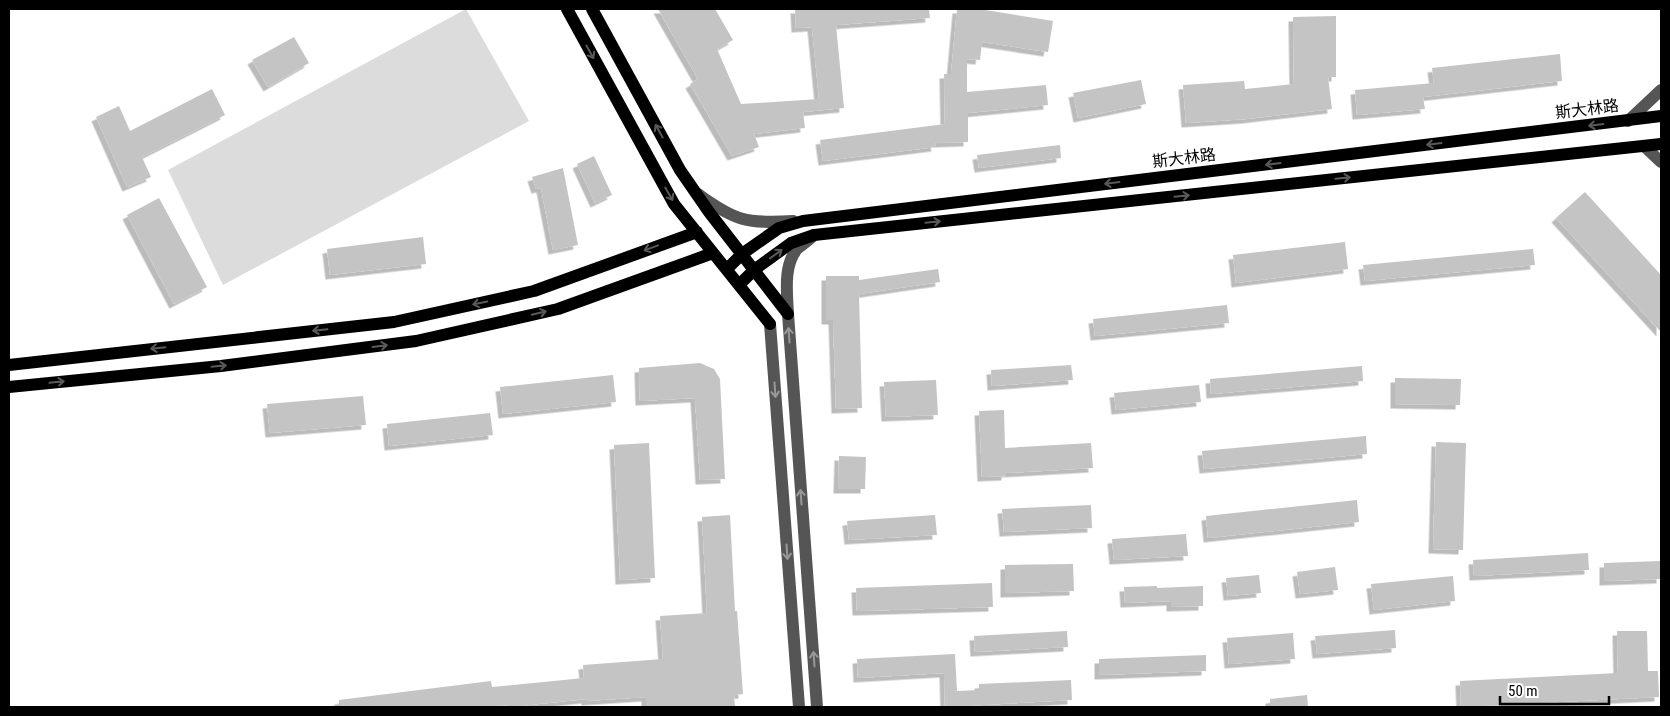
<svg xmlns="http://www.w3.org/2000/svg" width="1670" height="716" viewBox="0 0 1670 716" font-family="'Roboto Condensed','Noto Sans SC',sans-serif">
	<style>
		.green { fill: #dcdcdc }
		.building { fill: #c4c4c4; filter: url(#shadow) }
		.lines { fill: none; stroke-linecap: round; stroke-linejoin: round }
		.minor { stroke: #555; stroke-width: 12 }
		.major { stroke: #000; stroke-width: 12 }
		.oneway { stroke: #595959 }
		.oneway2 { stroke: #999 }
		.labels { text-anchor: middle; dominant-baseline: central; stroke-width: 4; stroke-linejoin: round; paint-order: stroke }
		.street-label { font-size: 16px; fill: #000; stroke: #fff }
	</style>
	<defs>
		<filter id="shadow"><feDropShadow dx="-4.5" dy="4.5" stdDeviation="0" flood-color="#0004"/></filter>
	</defs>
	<rect width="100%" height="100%" fill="#fff"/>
	<path class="green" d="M466 9 529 121 223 285 168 170Z"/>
	<path class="building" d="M658 9H715L733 40 717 49 741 104 819 99 812 27 796 28 795 9H929L930 18 836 25 844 108 803 112 805 128 754 134 759 147 732 156 690 84 698 79Z
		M957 9H979L1053 21 1048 52 982 42 980 60 967 59V92L1046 85 1048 105 968 113V142L935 143 936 147 823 161 820 140 945 124 944 74H951Z
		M1336 16V77H1328L1332 109 1247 119 1186 123 1183 85 1244 81 1245 89 1294 84 1293 17Z
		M294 37 309 63 268 87 252 60Z
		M1560 54 1562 81 1423 97 1425 109 1357 115 1355 90 1434 83 1432 68Z
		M1141 80 1146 104 1078 118 1073 93Z
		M212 89 225 115 142 157 151 177 127 187 96 117 119 106 130 131Z
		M1060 145 1061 158 979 168 977 155Z
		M594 156 612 195 595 203 577 164Z
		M563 168 578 245 553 250 541 188 536 189 532 177Z
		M1585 192 1661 275V332L1556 218Z
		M159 198 207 287 174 304 127 215Z
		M423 237 426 264 330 275 327 249Z
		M1345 242 1348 269 1236 283 1233 255Z
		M1533 249 1535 265 1365 281 1363 265Z
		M938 269 940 282 859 294 862 408 836 409 833 320H826V276H859V280Z
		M1227 305 1229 323 1095 336 1093 319Z
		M700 363 714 369 720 379 725 479 700 480 695 398 640 401 639 368Z
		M1071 365 1073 380 992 386 991 370Z
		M1362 366 1363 381 1211 394 1210 379Z
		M613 375 616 402 503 414 500 387Z
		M1395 378 1461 379 1460 405 1395 404Z
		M936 380 938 415 886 417 884 382Z
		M1199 385 1201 402 1116 410 1114 393Z
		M363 396 366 425 270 433 267 404Z
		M1004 410 1005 448 1091 443 1093 468 1006 473V476L982 477 979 411Z
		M490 413 493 435 389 446 387 424Z
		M1366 436 1367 454 1204 469 1202 451Z
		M1436 442 1466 443 1463 550 1433 549Z
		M649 443 655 578 620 580 614 445Z
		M839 456 866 457 865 489H838Z
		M1357 500 1359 522 1208 538 1206 516Z
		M1091 505 1092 528 1004 532 1002 509Z
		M730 515 735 611H737L743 694 734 695 735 707H646V697L586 701V699L510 707 508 705 487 707H339V700L491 681 492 687 584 678 583 665 663 659 660 616 707 613 702 517Z
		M935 515 937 535 849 540 847 521Z
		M1186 534 1188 556 1114 560 1112 539Z
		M1588 553 1589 570 1474 576 1473 560Z
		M1661 561V579L1604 581V563Z
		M1073 564 1074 591 1005 593V565Z
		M1335 567 1338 590 1300 594 1297 572Z
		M1259 575 1261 593 1228 596 1226 578Z
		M1453 576 1455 601 1374 610 1371 584Z
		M992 583 993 607 857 611 856 588Z
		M1157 586V588L1203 586V606L1171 607V601L1125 603 1124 587Z
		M1395 630 1396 648 1317 654 1315 636Z
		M1067 631 1068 647 975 652 974 636Z
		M1617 631H1647L1648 671H1658L1659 697 1461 707 1460 681 1618 673Z
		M1293 633 1295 659 1229 664 1227 638Z
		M955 654 957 691 979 690V684L1071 680 1072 700 945 707 944 673 858 678 857 659Z
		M1206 655V671L1099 675V659Z
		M1307 695 1308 707H1270V699Z"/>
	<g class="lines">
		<path class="minor" d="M1628 121 1661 90
			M1644 146 1661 162
			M698 194C735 221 747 224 793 221
			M814 235C809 240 803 244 798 248 783 264 787 293 788 314L817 707
			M770 324 799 707"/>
		<path class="major" d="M567 9 674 204 770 324
			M592 9 680 170 709 212 788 314
			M727 269 742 254 779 228 803 221 1661 116
			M739 285 754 270 791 243 814 235 1661 144
			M9 365 394 322 534 291 697 232
			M9 387 221 366 416 341 558 309 713 253"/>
	</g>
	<defs><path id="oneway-shaft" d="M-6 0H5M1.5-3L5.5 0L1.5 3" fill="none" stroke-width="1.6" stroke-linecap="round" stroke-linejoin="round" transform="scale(1.25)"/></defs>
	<g class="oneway">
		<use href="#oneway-shaft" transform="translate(590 52) rotate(61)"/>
		<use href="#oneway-shaft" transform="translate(1596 125) rotate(173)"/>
		<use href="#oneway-shaft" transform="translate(659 131) rotate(-119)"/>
		<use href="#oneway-shaft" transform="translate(1434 144) rotate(173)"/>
		<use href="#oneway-shaft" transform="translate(1273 164) rotate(173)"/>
		<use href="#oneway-shaft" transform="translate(1343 178) rotate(-6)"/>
		<use href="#oneway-shaft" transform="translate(1112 183) rotate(173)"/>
		<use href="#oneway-shaft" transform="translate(669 194) rotate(60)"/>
		<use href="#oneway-shaft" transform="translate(1182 196) rotate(-6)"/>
		<use href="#oneway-shaft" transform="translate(933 222) rotate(-6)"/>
		<use href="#oneway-shaft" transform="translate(651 248) rotate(160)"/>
		<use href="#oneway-shaft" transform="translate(776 254) rotate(-36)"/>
		<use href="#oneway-shaft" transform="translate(480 303) rotate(168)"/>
		<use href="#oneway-shaft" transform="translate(539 313) rotate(-13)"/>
		<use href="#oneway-shaft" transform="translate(320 330) rotate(174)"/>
		<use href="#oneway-shaft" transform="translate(380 346) rotate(-7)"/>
		<use href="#oneway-shaft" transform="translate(158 348) rotate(174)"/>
		<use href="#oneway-shaft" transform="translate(219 366) rotate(-6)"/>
		<use href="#oneway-shaft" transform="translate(57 382) rotate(-6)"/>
	</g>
	<g class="oneway2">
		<use href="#oneway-shaft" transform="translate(789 335) rotate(-94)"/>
		<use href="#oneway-shaft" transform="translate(775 390) rotate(86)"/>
		<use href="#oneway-shaft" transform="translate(801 497) rotate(-94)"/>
		<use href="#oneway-shaft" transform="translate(787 552) rotate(86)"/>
		<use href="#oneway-shaft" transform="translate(814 659) rotate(-94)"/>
	</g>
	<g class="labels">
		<g class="street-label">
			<text transform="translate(1587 109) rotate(-7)">斯大林路</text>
			<text transform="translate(1184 158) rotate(-7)">斯大林路</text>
		</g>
	</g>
	<rect width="1670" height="716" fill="none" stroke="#000000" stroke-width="20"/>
	<path d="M1500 696v8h109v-8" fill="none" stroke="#000000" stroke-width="2.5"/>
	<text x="1508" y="696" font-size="15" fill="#000000" stroke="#ffffff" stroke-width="4" paint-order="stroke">50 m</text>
</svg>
